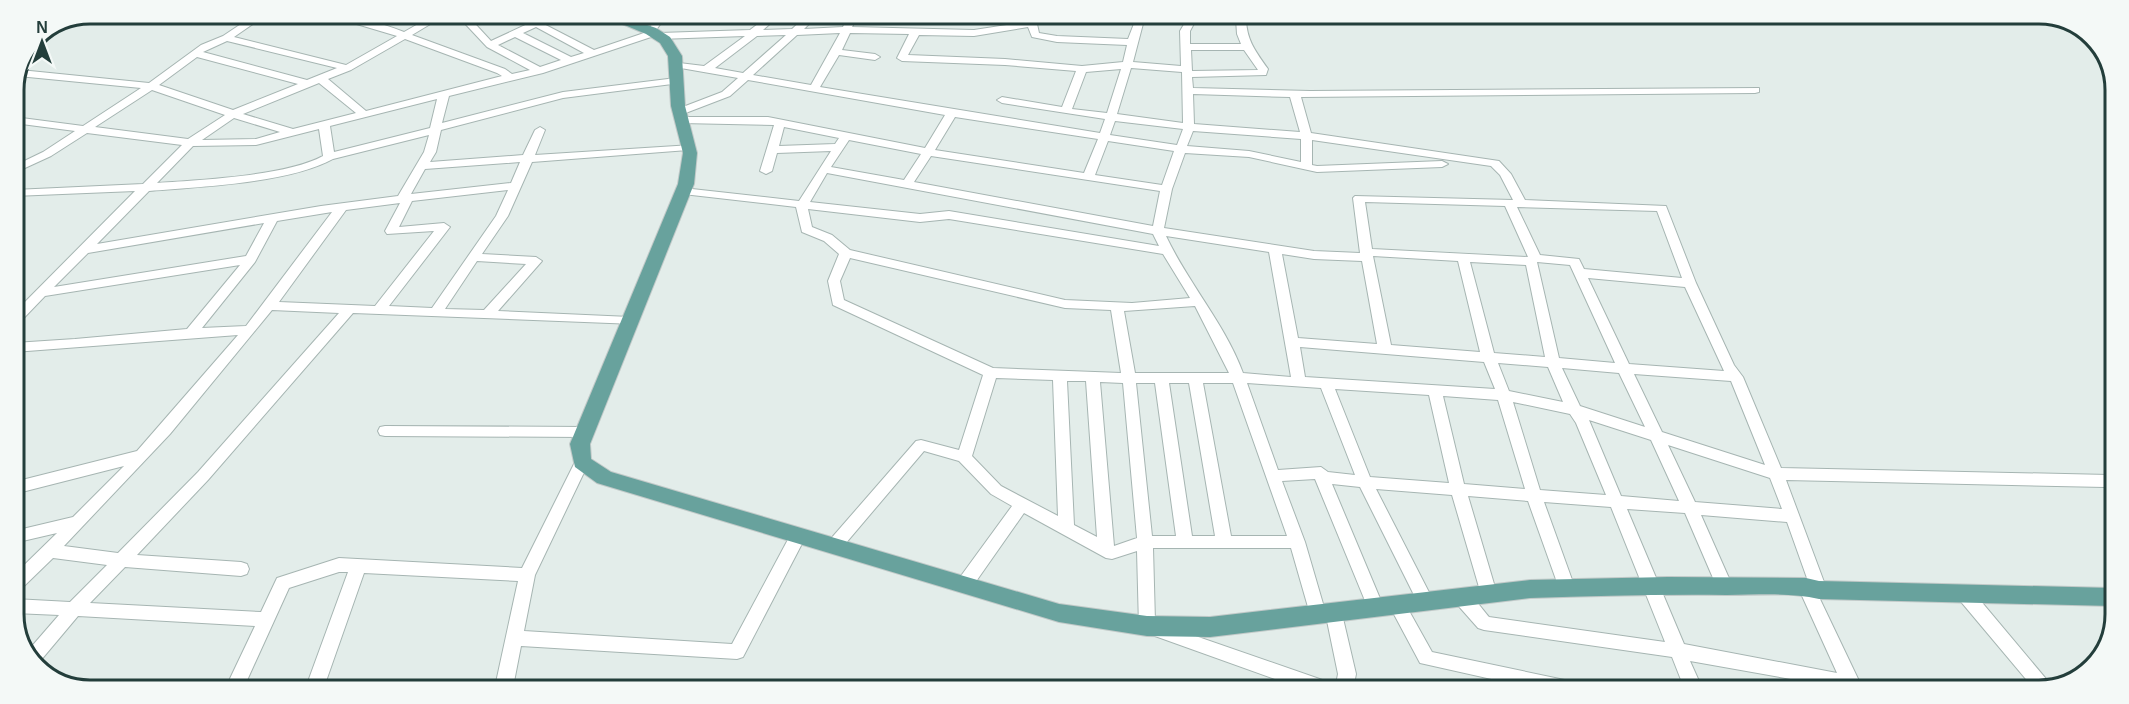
<svg xmlns="http://www.w3.org/2000/svg" width="2129" height="704" viewBox="0 0 2129 704" font-family="Arial,sans-serif">
	<style>
		.lines { fill: none; stroke-linecap: round; stroke-linejoin: round }
		.street-casing { stroke: #a6b5b2; stroke-width: 2 }
		.primary-casing { stroke: #c1c9c8; stroke-width: 2 }
		.street { fill: #fff; fill-rule: evenodd }
		.primary { fill: #68a29d; fill-rule: evenodd }
		.rim { fill: none; stroke: #233e3b; stroke-width: 3 }
	</style>
	<rect width="100%" height="100%" fill="#e3edea"/>
	<g class="lines">
		<g class="street-casing">
			<path id="street" d="M256 14H267L234 37 346 65 397 36 323 14C351 14 378 22 404 32L425 20 408 14 432 16 447 14 412 35 505 69 512 74 530 70 487 47 456 14H466L491 41 536 20 594 50 647 32 658 15H667L656 30 660 33 750 30 763 20 747 15 773 17V21L763 30 792 29 804 18 800 15H814L816 17 804 29 843 27 848 15H858L852 27 974 30 1032 21 1037 24 1039 33 1057 36 1128 39 1137 16H1145L1133 62 1181 66 1180 31 1189 16H1198L1190 31V44H1241L1237 34 1236 19 1230 16H1314L1317 17V21L1246 20C1247 41 1256 52 1268 69L1266 75 1192 77 1193 88 1310 91 1759 88V92L1755 93 1301 97 1311 133 1499 161 1511 174 1525 200 1666 206 1696 283 1734 365 1743 377 1781 468 2109 475 2113 476V493L2108 491 2105 487 1786 480 1827 590 1825 595 1819 597 1860 683 1857 688 1853 690 1690 661 1703 690H1685L1672 657 1484 630 1478 628 1455 602 1453 597 1455 592C1469 587 1480 607 1489 617L1665 642 1611 507 1544 502 1575 588 1573 593 1567 595 1561 593 1559 588 1528 501 1468 496 1497 594 1495 599 1489 601 1483 599 1481 594 1452 495 1376 489 1434 602 1432 607 1426 609 1420 607 1360 487 1332 484 1384 608 1382 613 1376 615 1370 613 1368 608 1315 479 1282 481 1305 542 1326 614 1328 609 1334 607 1340 609 1342 614 1356 674 1353 689H1335L1338 674 1326 616 1324 621 1318 623 1312 621 1291 548H1153L1155 622 1331 683 1334 689H1303L1141 631 1139 626 1137 551 1112 559 1106 558 1024 513 970 590 964 592 958 590 956 585 958 580 1012 506 991 494 959 461 924 451 840 550 834 552 828 550 826 546 828 542 916 441 921 440 959 450 983 375 833 305 828 281 839 254 824 241 802 232 796 207 683 194 677 191 683 188 799 201 831 151 777 153 772 171 766 174 760 171 774 125 681 123 676 120 681 117H768L925 148 945 115 748 80 730 96 683 114H675V110L722 92 738 78 675 67 671 66V62L704 66 745 36 659 39 654 36 543 73 449 96 442 123 563 92 676 78 680 79V83L563 98 441 130 436 152 430 162 523 155 535 130 540 127 545 130 535 155 692 145V149L688 150 532 162 508 216 482 254 536 257 542 261 498 311 630 317 635 318 637 321 635 324 353 313 208 480 137 555 241 562 247 564 249 569 247 574 241 576 125 567 90 603 261 612 277 578 339 558 522 568 577 458H587L589 462 535 575 524 631 732 644 792 532 798 530 804 532 806 536 743 657 737 659 521 646 513 687H495L518 581 364 573 324 687H306L348 572H339L289 588 244 687H226L255 626 78 616 36 666 29 661 26 653 59 615 14 613V599L70 602 107 565 53 558 20 590 14 592V575L57 533 14 543V531L73 517 124 466 14 494V482L137 451 238 335 14 352V343L75 339 187 329 240 265 45 296 19 323 14 324V313L135 191 14 196V190L143 184 182 145 87 133 51 156 14 173V166L43 152 75 131 14 123V117L83 126 141 88 18 76 20 70 149 83 201 45 223 36ZM536 27 584 53 571 57 523 33ZM1028 27 1032 37 1057 42 1127 45 1123 62 1082 66 1005 59 908 55 919 35 974 36ZM840 33 811 85 753 75 797 35ZM850 33 909 34 897 58 902 61 1005 65 1076 71 1062 107 1002 97 997 100 1002 103 1105 119 1100 133 820 87 839 55 875 60 880 57 875 54 842 50ZM786 35 743 73 715 68 757 36ZM515 37 561 60 540 67 498 45ZM405 39 497 73 502 76 366 111 328 79 351 70ZM227 41 337 68 307 80 203 52ZM1191 50H1244L1258 70 1192 71ZM197 57 298 84 233 110 159 85ZM1131 68 1182 72 1183 123 1117 114ZM1121 69 1107 113 1072 109 1086 72ZM319 83 356 113 293 129 243 114ZM152 90 225 115 188 139 95 127ZM1193 94 1290 97 1300 132 1194 124ZM437 99 430 128 334 152 330 126ZM955 117 1098 139 1084 173 935 150ZM234 118 280 132 256 139 202 140ZM1115 121 1183 129 1177 145 1110 135ZM784 127 839 138 835 144 779 146ZM319 129 323 156C286 176 201 180 157 183L193 146 256 145ZM1193 131 1301 139V162L1249 151 1187 146ZM429 135 424 152 398 196 321 206 97 244 149 191C199 187 290 183 333 159ZM849 140 921 154 904 180 831 167ZM1312 140 1491 166 1500 175 1513 200 1355 196 1353 198 1360 253 1314 251 1164 228 1172 189 1185 153 1249 157 1317 172 1442 167 1448 164 1442 161 1317 166 1312 165ZM1108 141 1174 151 1162 185 1095 175ZM931 156 1160 191 1153 226 914 182ZM520 162 511 183 411 194 425 169ZM827 173 1153 234 1159 246 949 211 920 214 810 202ZM508 190 496 216 432 308 389 306 450 227 444 223 399 227 412 201ZM1365 202 1505 206 1528 257 1372 249ZM400 203 385 231 387 234 434 231 375 306 279 302 346 210ZM1517 207 1657 211 1682 278 1584 269 1579 259 1540 255ZM808 209 920 222 949 219 1163 254 1190 298 1132 303 1065 300 850 250 832 235 812 227ZM332 212 246 326 202 328 255 262 277 221ZM264 223 246 256 54 287 88 253ZM1166 236 1269 252 1291 377 1243 373C1225 324 1188 283 1166 236ZM1282 254 1314 259 1362 261 1377 344 1298 338ZM1373 256 1458 261 1480 352 1391 345ZM850 258 1065 308 1111 310 1121 373 993 368 844 300 840 281ZM477 261 526 264 484 310 445 309ZM1470 262 1526 265 1545 357 1494 353ZM1537 262 1570 265 1615 363 1559 358ZM1588 278 1685 287 1724 371 1629 364ZM1195 306 1229 373H1135L1124 311ZM272 310 339 313 198 472 118 553 64 546 170 434ZM1300 347 1484 362 1495 389 1305 377ZM1498 363 1548 367 1563 402 1509 391ZM1562 368 1619 373 1645 427 1580 406ZM1634 374 1731 381 1765 465 1662 432ZM996 378 1053 380 1058 516 1001 486 972 456ZM1067 381H1086L1097 537 1074 525ZM1100 382 1123 383 1137 538 1114 546ZM1136 383H1155L1176 536H1152ZM1169 383H1189L1215 536H1192ZM1203 383H1233L1287 536H1231ZM1247 383 1321 388 1355 475 1328 472 1321 467 1278 470ZM1335 389 1429 395 1449 483 1370 477ZM1443 396 1498 400 1525 489 1464 484ZM1513 402 1570 414 1576 423 1606 495 1540 490ZM1589 420 1651 440 1679 501 1621 496ZM1668 445 1770 478 1782 509 1695 502ZM1627 509 1685 513 1716 585 1718 590 1724 592 1730 590 1732 585 1701 515 1787 522 1808 581 1800 582 1798 587 1837 673 1684 644Z
				M385 426 585 427 590 428 592 432 590 436 585 437 385 436 380 435 378 431 380 427Z
				M1963 585 1969 587 2052 686 2035 690 1957 597 1955 592 1957 587Z
				M1397 598 1403 600 1432 652 1574 682 1580 684 1583 690 1536 689 1420 663 1389 605 1391 600Z"/>
		</g>
		<g class="primary-casing">
			<path id="primary" d="M601 15H618L656 28 670 37 682 56 685 106 697 153 694 184 590 444 591 459 611 472 1059 604 1147 616 1210 617 1530 580 1668 577 1806 578 1819 581 2112 588V606L1819 599C1790 592 1757 595 1727 595 1662 594 1596 596 1530 598L1210 637 1147 636 1059 622 597 483 575 467 570 444 678 184 683 153 671 106 668 56 660 43 646 34Z"/>
		</g>
		<use href="#street" class="street"/>
		<use href="#primary" class="primary"/>
	</g>
	<path d="M0 0H2129V704H0ZM90 24H2039A66 66 0 0 1 2105 90V614A66 66 0 0 1 2039 680H90A66 66 0 0 1 24 614V90A66 66 0 0 1 90 24Z" fill="#f4f9f7" fill-rule="evenodd"/>
	<path class="rim" d="M90 24H2039A66 66 0 0 1 2105 90V614A66 66 0 0 1 2039 680H90A66 66 0 0 1 24 614V90A66 66 0 0 1 90 24Z"/>
	<g transform="translate(42 42)" stroke="#f4f9f7" stroke-width="4.5" paint-order="stroke">
	<path d="M0-4.5L10 22L0 15L-10 22Z" fill="#233e3b"/>
	<text y="-9" font-size="16" font-weight="bold" text-anchor="middle" fill="#233e3b">N</text>
	</g>
</svg>
